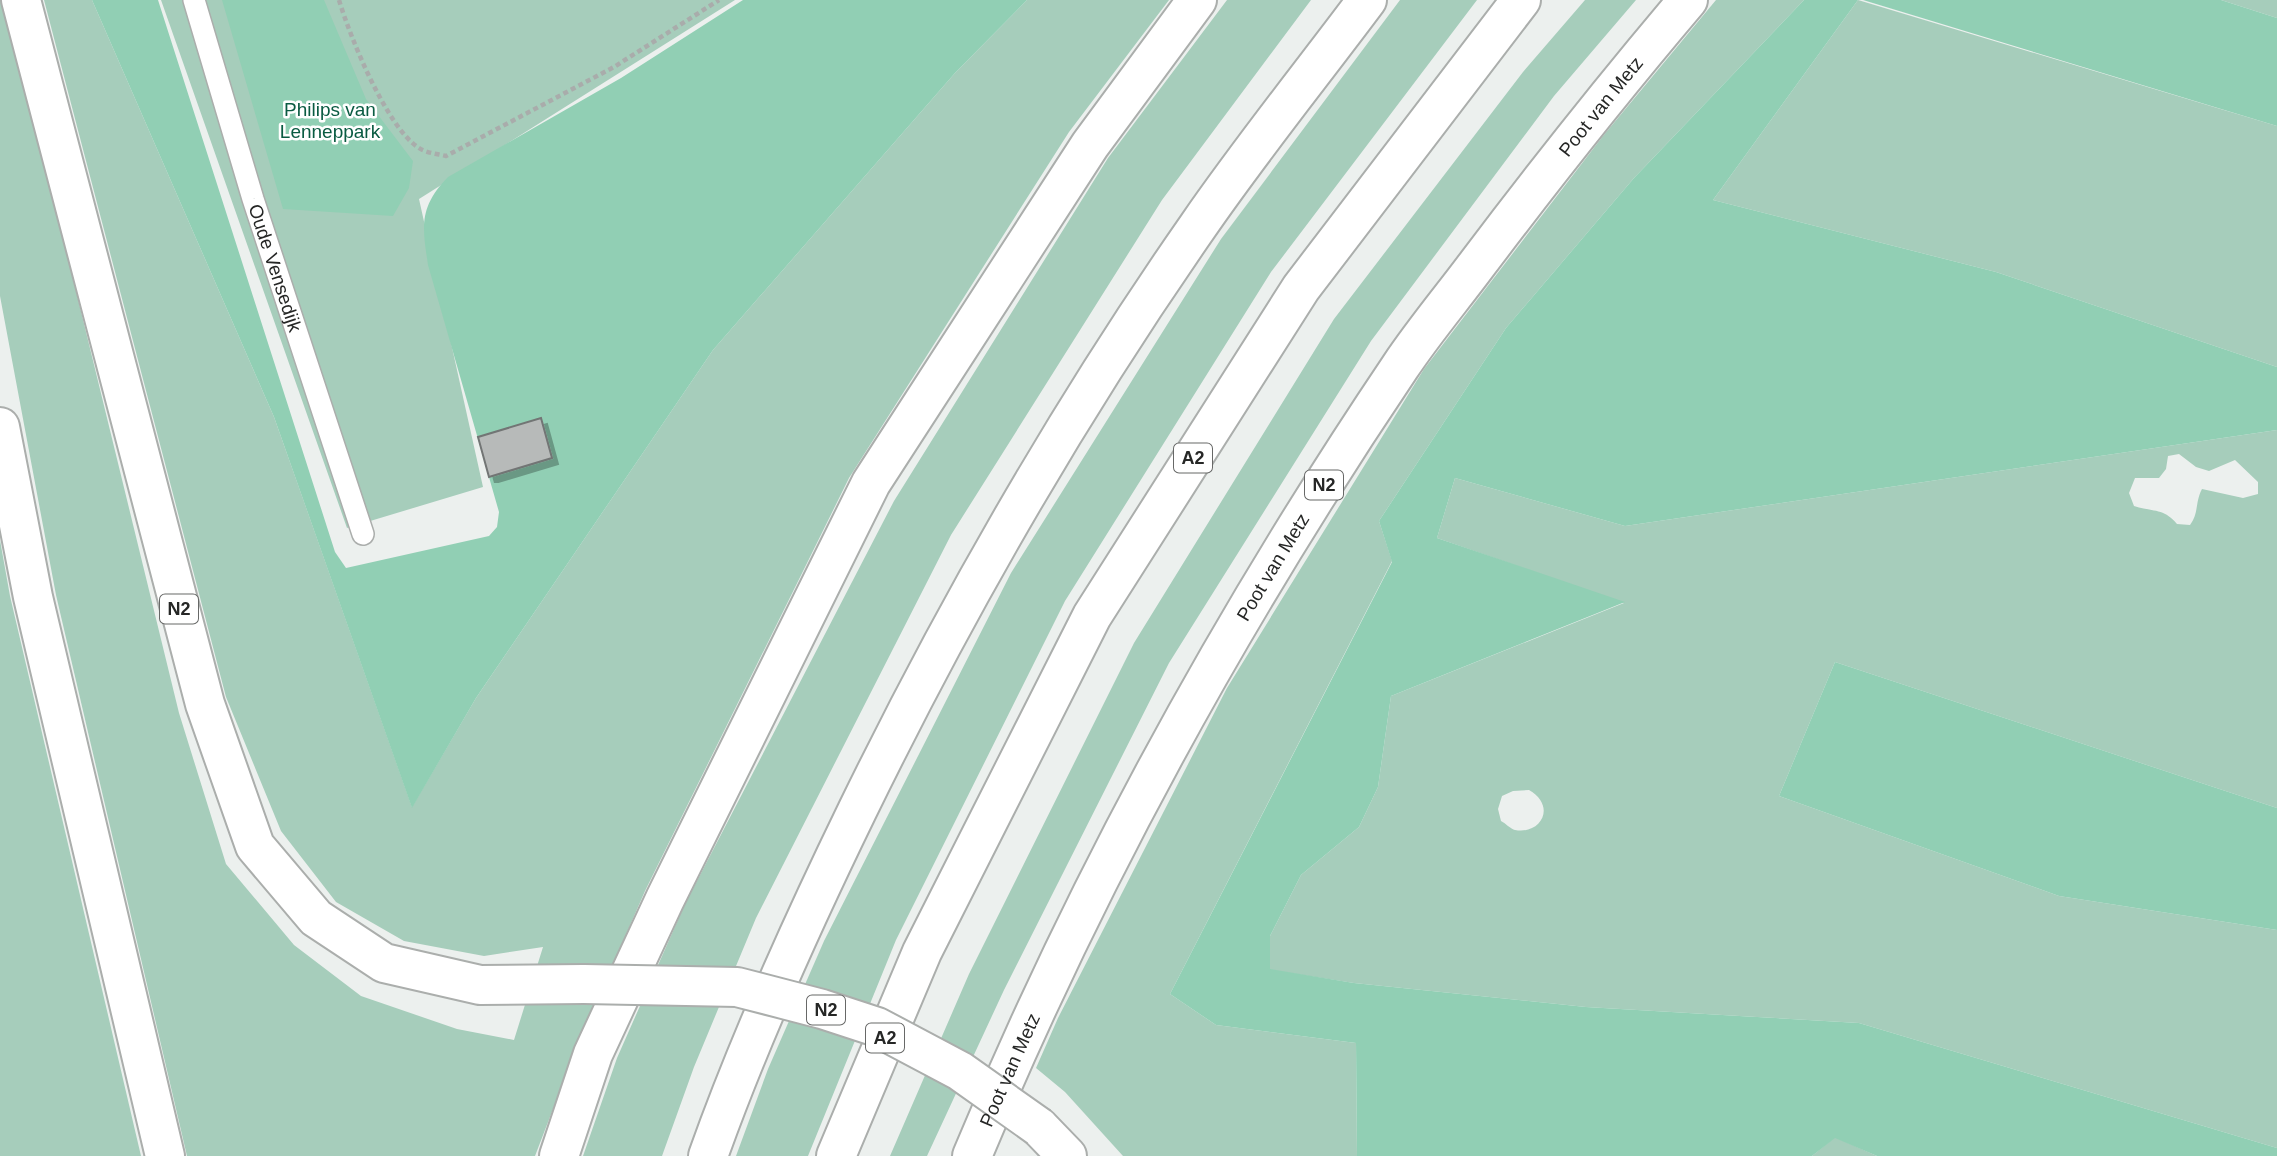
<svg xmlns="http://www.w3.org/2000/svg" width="2277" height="1156" viewBox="0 0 2277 1156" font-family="Arial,sans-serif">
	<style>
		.green { fill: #a6cdbb; fill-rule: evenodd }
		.forest { fill: #91cfb4 }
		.building { fill: #b7bab9; stroke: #727574; stroke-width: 2; filter: url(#shadow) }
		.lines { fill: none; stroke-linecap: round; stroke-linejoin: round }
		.service-casing { stroke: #abaeac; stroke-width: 24 }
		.trunk-casing { stroke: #abaeac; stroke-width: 42 }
		.motorway-casing { stroke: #abaeac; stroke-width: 42 }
		.path { stroke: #a9acab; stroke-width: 4.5; stroke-dasharray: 5 3.5; stroke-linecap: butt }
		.service { stroke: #fff; stroke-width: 21 }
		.trunk { stroke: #fff; stroke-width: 38 }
		.motorway { stroke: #fff; stroke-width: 38 }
		.trunk-bridge-casing { stroke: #abaeac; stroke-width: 42; stroke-linecap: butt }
		.trunk-bridge { stroke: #fff; stroke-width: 38 }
		.labels { text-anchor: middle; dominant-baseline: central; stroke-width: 5; stroke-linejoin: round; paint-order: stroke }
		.shield { fill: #fff; stroke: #676867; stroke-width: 2 }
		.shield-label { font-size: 18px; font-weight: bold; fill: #262726 }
		.street-label { font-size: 19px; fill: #262726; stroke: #fff }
		.park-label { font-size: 19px; fill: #0a5b42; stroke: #fff }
	</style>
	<defs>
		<filter id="shadow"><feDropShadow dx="6" dy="6" stdDeviation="0" flood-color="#0004"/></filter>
	</defs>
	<rect width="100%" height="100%" fill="#ecf0ee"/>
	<path class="green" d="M0 0H5L179 713 226 864 294 945 361 996 457 1029 514 1040 543 947 484 956 404 941 336 902 281 831 226 697 44 0H92L274 417 412 807 476 698 713 350 955 73 1027 0H1169L1069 132 849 478 645 891 576 1049 535 1156H187L56 595 0 296Z
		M161 0H735L419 199 483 487 347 528Z
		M1227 0H1311L1162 200 951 535 756 918 694 1067 662 1156H583L617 1058 685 904 894 501 1108 158Z
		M1400 0H1477L1271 272 1065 601 896 940 808 1156H736L768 1069 824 941 1011 573 1221 239Z
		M1585 0H1636L1554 96 1371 341 1169 663 1004 990 927 1156H890L969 974 1134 643 1334 319 1523 72Z
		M1716 0H1804L1634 178 1506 328 1379 521 1392 561 1170 994 1216 1025 1356 1043 1357 1156H1123L1065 1092 1036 1068 1058 1018 1227 688 1424 369 1603 136Z
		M1858 0 2277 126V367L1996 272 1713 200Z
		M2221 0H2277V18Z
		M2277 430V808L1835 662 1779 796 2059 896 2277 930V1148L1859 1023 1586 1007 1354 983 1270 970V936L1301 875 1359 827 1378 787 1391 696 1624 603 1437 538 1455 478 1625 526ZM2179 454 2196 467 2209 471 2235 460 2258 482V494L2243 498 2202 489C2195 502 2199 513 2190 525L2177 524C2164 508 2153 512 2134 506L2129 493 2135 478H2159L2166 469 2168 456ZM1529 790C1557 806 1541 835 1515 830 1511 829 1505 823 1501 821L1498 809 1502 796 1513 791Z
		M0 540 10 596 141 1156H0Z
		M1835 1137 1877 1156H1812Z"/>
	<path class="forest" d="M92 0H158L335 552 346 568 489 536 497 527 499 512 428 265C422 226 419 207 448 177L621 78 743 0H1027L955 73 713 350 476 698 412 808 274 417Z
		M222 0H324L366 99 413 161 409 188 393 216 283 209Z
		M1804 0H1858L1713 200 1996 272 2277 367V430L1625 526 1455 478 1437 538 1625 602 1391 696 1378 787 1359 827 1301 875 1270 936V969L1354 983 1586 1007 1859 1023 2277 1148V1156H1877L1835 1138 1812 1156H1357L1356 1043 1216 1025 1170 994 1392 562 1379 521 1506 328 1634 178Z
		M1863 0H2221L2277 18V126Z
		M1835 662 2277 808V930L2059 896 1779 796Z"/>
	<path class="building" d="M541 418 552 458 489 477 478 437Z"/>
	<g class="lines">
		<g class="service-casing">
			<g id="service">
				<path id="s1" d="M194 0 253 199 363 534"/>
			</g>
		</g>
		<g class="trunk-casing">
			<g id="trunk">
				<path d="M21 0 205 704 255 846 316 918 384 963 480 985 584 984"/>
				<path d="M0 427 33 597 165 1156"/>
				<path d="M1039 1127 1067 1156"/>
				<path d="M559 1156 593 1054 665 899 871 483 1090 145 1197 0"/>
				<path id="s2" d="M972 1156C1087 880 1233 615 1400 367 1424 331 1452 298 1478 263 1546 173 1615 86 1688 0"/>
			</g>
		</g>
		<g class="motorway-casing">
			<path id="motorway" d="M708 1156C750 1038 802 924 857 811 956 608 1069 411 1198 226 1251 149 1311 75 1367 0
				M836 1156 922 952 1092 616 1301 288 1521 0"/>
		</g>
		<path class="path" d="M339 0C350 37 387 128 419 148 426 153 438 154 446 156L614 67 719 0"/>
		<use href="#service" class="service"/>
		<use href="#trunk" class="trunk"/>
		<use href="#motorway" class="motorway"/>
		<g class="trunk-bridge-casing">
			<path id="trunk-bridge" d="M584 984 737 987 822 1009 877 1027 960 1071 1039 1127"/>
		</g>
		<use href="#trunk-bridge" class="trunk-bridge"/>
	</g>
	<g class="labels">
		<g class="shield">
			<rect x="1174" y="443.5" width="38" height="29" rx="5"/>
			<rect x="1305" y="470.5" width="38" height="29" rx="5"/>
			<rect x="160" y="594.5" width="38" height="29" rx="5"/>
			<rect x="807" y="995.5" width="38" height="29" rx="5"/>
			<rect x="866" y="1023.5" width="38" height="29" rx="5"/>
		</g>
		<g class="shield-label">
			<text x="1193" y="458">A2</text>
			<text x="1324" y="485">N2</text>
			<text x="179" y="609">N2</text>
			<text x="826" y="1010">N2</text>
			<text x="885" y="1038">A2</text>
		</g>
		<g class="street-label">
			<text stroke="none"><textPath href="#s2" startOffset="1228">Poot van Metz</textPath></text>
			<text stroke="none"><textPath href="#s1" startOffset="280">Oude Vensedijk</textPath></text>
			<text stroke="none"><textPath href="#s2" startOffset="662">Poot van Metz</textPath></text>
			<text stroke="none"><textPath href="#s2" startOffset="94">Poot van Metz</textPath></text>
		</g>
		<g class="park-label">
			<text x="330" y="109">Philips van<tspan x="330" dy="22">Lenneppark</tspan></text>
		</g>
	</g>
</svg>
